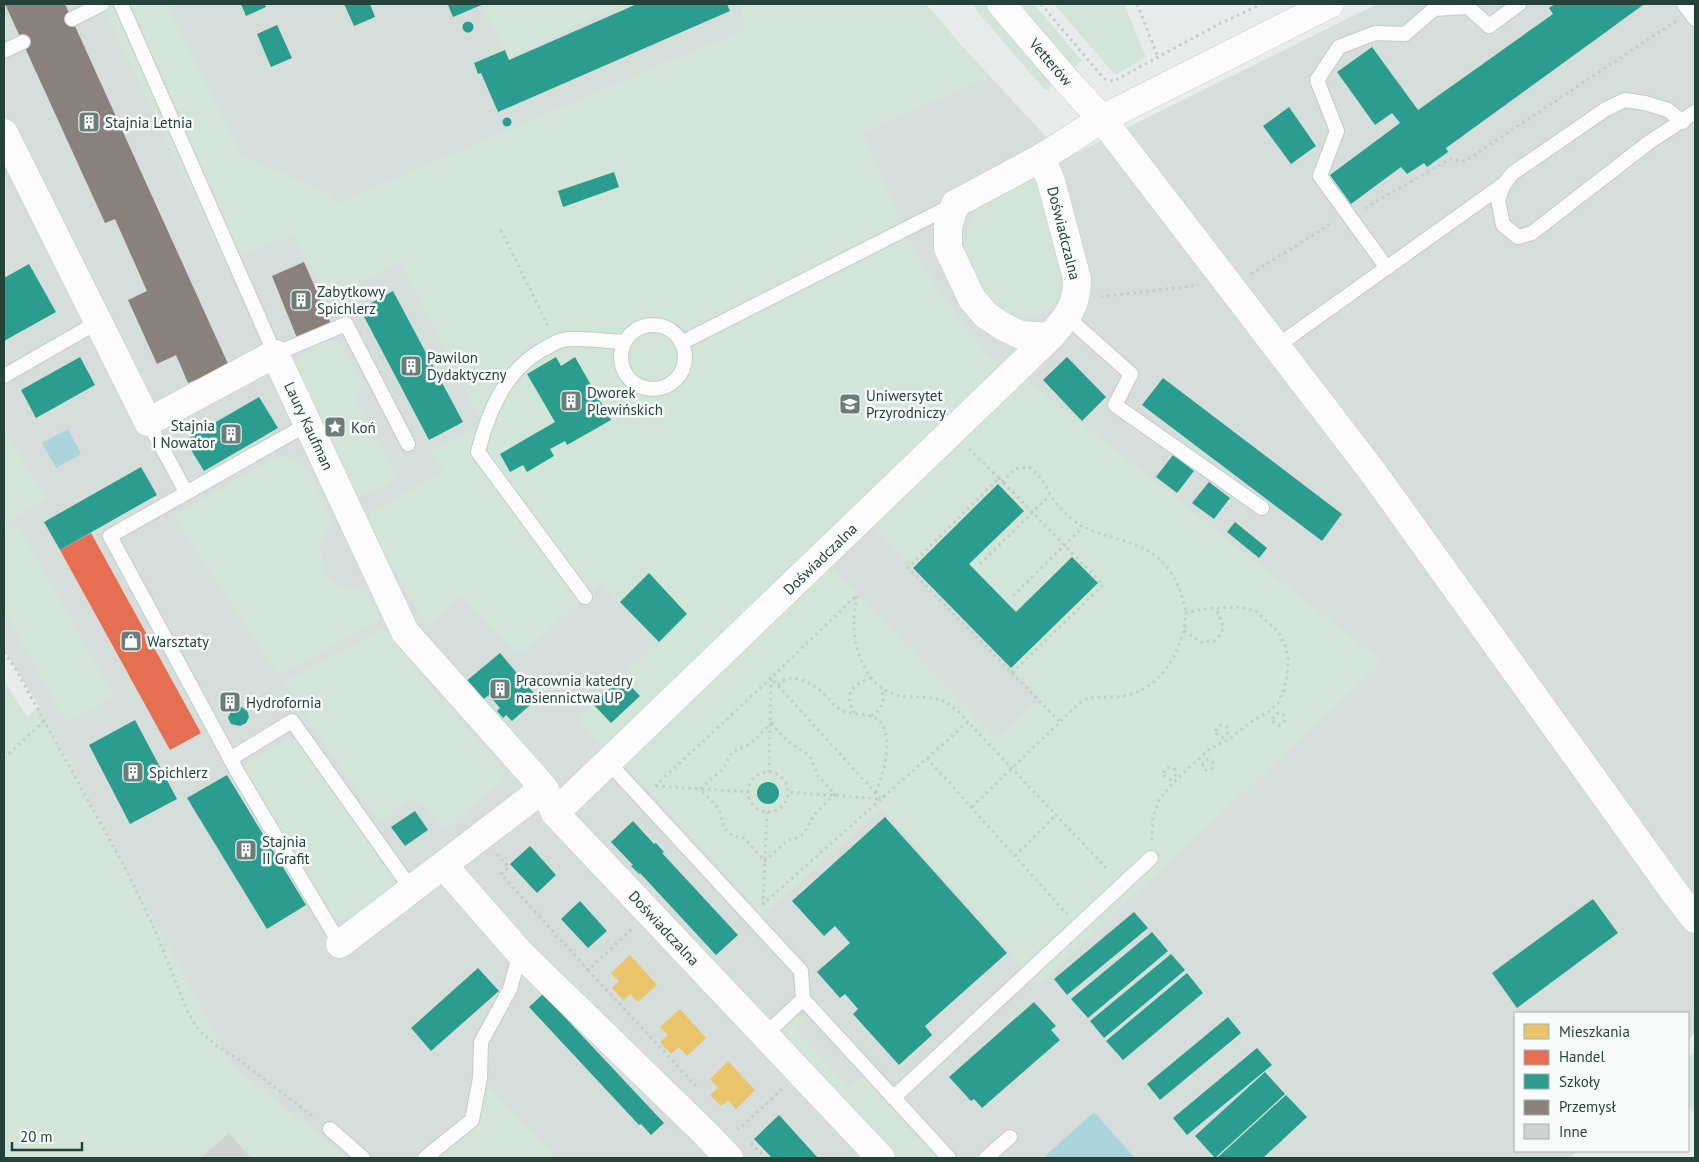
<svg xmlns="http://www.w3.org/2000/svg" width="1699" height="1162" viewBox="0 0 1699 1162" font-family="'PT Sans',sans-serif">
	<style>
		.built { fill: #d6dedb }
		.green { fill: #d1e6d8 }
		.water { fill: #a9d4db }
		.homes { fill: #e9c46a }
		.shops { fill: #e76f51 }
		.schools { fill: #2a9d8f }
		.industry { fill: #8a817c }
		.building { fill: #cfd4d2 }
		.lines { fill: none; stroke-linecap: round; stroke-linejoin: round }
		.service-casing { stroke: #c5cac8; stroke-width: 16 }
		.minor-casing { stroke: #c5cac8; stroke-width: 29 }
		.path { stroke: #c3ccca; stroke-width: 3; stroke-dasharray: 2.5 4; stroke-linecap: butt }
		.service { stroke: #fcfcfc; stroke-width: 14 }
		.minor { stroke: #fcfcfc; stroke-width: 28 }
		.labels { text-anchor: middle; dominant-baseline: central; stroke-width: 5; stroke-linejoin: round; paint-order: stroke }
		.street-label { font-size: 15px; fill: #24423a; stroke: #f7fbf9 }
		.poi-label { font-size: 15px; fill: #24423a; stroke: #f7fbf9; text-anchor: start }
	</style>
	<rect width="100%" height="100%" fill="#e8edeb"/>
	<path class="built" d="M4 4H926L959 43 1066 158 1377 4H1695V1032L1688 1040V1013H1515V1151H1577L1570 1158H556L475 1074 466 1117 414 1158H347L232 1067 39 706 4 650Z"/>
	<path class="green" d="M102 4H167L241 155 330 195 335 204 746 29 740 4H926L959 43 990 77 863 132 907 237 928 274 967 331 1001 369 606 751 577 718 659 642 687 614 649 574 620 602 601 582 525 651 514 650 461 596 427 626 376 542 367 523 371 513 445 471 430 452 482 424 400 262 331 300 293 235 224 261Z
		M483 4H627L508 57Z
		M971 4H985L1050 80 1053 85 1048 89H1044Z
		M1019 4H1034L1082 61 1073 68Z
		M1054 4H1124L1146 57 1115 75Z
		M1024 180C1032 179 1034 180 1038 187 1045 209 1052 230 1057 253 1059 260 1062 268 1062 276 1063 313 1031 326 1002 307 988 298 980 285 974 271 971 265 966 257 966 250 966 234 971 220 977 205Z
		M328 340 336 341 343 346 363 384 355 400 395 473C393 486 367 495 356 496L297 372C298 350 310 348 328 340Z
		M1024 378 1382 662 1039 984 882 808 763 915 622 761 828 565 997 739 1040 698 1011 668 1097 583 1072 557 1016 612 969 564 1024 511 998 484 913 568 870 523Z
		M4 431 47 499 4 523Z
		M281 455 295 461 309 471 332 520 320 543 325 575 335 585 367 593 380 620 278 675 174 516Z
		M18 525 114 697 67 723 4 610V533Z
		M384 628 425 681 509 775 444 830 421 801H408L378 821 283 683Z
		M4 680 27 717 39 706 232 1067 347 1158H4Z
		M289 739 298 740 396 877 395 887 350 923 337 918 331 913 246 773 247 764Z
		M797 1017 808 1018 796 1031 849 1088 862 1077 938 1158H891L777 1037Z
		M1695 1052V1115L1688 1107V1059Z
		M475 1073 556 1158H414L466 1117Z"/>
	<path class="water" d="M68 429 81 454 56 468 42 443Z
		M1094 1112 1135 1158H1043Z"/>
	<path class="homes" d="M630 955 657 985 638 1002 630 994 623 1000 612 988 619 981 611 973Z
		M680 1009 706 1038 687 1056 679 1047 671 1054 660 1042 668 1035 660 1027Z
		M728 1061 755 1090 736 1109 728 1100 721 1106 710 1095 718 1088 710 1079Z"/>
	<path class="shops" d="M91 533 201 733 170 750 60 550Z"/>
	<path class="schools" d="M241 4H265L266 7 246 16Z
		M344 4H370L375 17 354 26Z
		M451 4H484L453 17 448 5Z
		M637 4H727L730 11 498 112 481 73 478 74 474 63 505 50 509 60Z
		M1555 4 1643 5 1446 148 1448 152 1427 167 1424 163 1407 174 1401 167 1351 204 1330 175 1400 123 1392 113 1375 125 1337 72 1372 47 1418 110 1553 14 1549 8Z
		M462.5 27a5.5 5.5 0 1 1 11 0a5.5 5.5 0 1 1-11 0Z
		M277 25 292 58 271 67 257 34Z
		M1289 107 1316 146 1291 164 1263 126Z
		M502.5 122a4.5 4.5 0 1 1 9 0a4.5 4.5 0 1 1-9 0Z
		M614 172 619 187 563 207 558 191Z
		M29 264 56 312 4 341V278Z
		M393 291 463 422 429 440 360 309Z
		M80 357 95 385 36 418 21 390Z
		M556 357 561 366 575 357 611 420 567 445 565 441 550 449 554 456 527 472 523 465 510 472 500 454 555 422 527 374Z
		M1067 357 1106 397 1082 421 1043 380Z
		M1163 378 1342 514 1322 541 1142 405Z
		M259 397 278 428 204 471 185 440Z
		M1173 455 1194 471 1177 493 1156 477Z
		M141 467 157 495 60 550 44 522Z
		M1209 482 1230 498 1214 519 1192 503Z
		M998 484 1024 511 969 564 1016 612 1072 557 1098 583 1011 668 913 568Z
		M1235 522 1267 548 1259 558 1227 532Z
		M649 573 687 614 659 642 620 602Z
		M500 653 538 698 512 721 506 715 503 718 497 711 500 708 489 695 480 702 464 683Z
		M622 677 640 696 611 723 593 704Z
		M235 693 241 704 237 706 241 707 247 710 249 717 246 723 240 726 231 724 228 718 232 709 226 712 220 701Z
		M135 720 177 799 130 824 89 745Z
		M227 775 306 905 267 929 187 798Z
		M757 793a11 11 0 1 1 22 0a11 11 0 1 1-22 0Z
		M415 811 428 830 405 846 391 827Z
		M885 817 1007 953 925 1026 932 1035 899 1065 853 1014 858 1009 845 994 840 998 817 972 850 943 835 926 824 936 792 901Z
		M633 821 654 844 656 843 664 852 662 853 738 935 716 955 640 873 639 874 631 866 633 865 611 842Z
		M530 846 556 875 537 893 510 864Z
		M1593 899 1618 933 1517 1008 1492 973Z
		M580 901 607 931 588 948 561 919Z
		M1134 912 1148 928 1067 995 1054 979Z
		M1152 932 1168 951 1088 1018 1071 999Z
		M1171 954 1185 970 1104 1038 1090 1021Z
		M478 968 499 991 431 1051 411 1028Z
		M1187 973 1203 993 1123 1060 1106 1041Z
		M543 994 664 1123 651 1135 641 1124 639 1125 529 1007Z
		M1034 1002 1056 1026 1051 1030 1060 1040 982 1108 974 1099 971 1101 949 1077Z
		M1228 1017 1241 1033 1160 1100 1147 1084Z
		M1257 1048 1272 1065 1187 1135 1173 1118Z
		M1265 1072 1285 1094 1215 1158 1195 1136Z
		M1286 1095 1307 1117 1263 1158H1217Z
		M779 1115 818 1158H772L754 1139Z"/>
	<path class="industry" d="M5 4H65L229 366 188 383 176 355 157 364 128 300 147 291 115 219 105 223Z
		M304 262 331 324 297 338 272 276Z"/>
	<path class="building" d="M229 1133 251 1158H201Z"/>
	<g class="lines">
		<g class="service-casing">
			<path id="service" d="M121 4 275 354 346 324 408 444
				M1684 4 1695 19
				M72 19 102 4
				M4 51 23 42
				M1683 122 1668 110 1645 103 1625 100 1606 109 1513 173 1504 184 1498 200 1503 225 1518 237 1532 233 1648 143 1695 112
				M1387 268 1320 176 1337 131 1317 80 1339 47 1375 33 1405 34 1434 9 1468 7 1489 26 1519 4
				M1067 317 1131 374 1115 405 1262 508
				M621 357a32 32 0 1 1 64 0a32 32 0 1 1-64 0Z
				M681 343 955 204
				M1277 346 1504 184
				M4 376 98 322
				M148 422 186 492
				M308 424 110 536 238 773 340 944
				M585 597 478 452C488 412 505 371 542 350 548 347 555 342 562 340 580 337 605 341 624 342
				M230 759 292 721 412 890
				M608 762 801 971 803 999
				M765 1035 803 999 949 1158
				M893 1098 1151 858
				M330 1129 363 1158
				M425 1158 472 1120 480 1078 481 1042 510 989 520 953
				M986 1158 1010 1137"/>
		</g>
		<g class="minor-casing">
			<path id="minor" d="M1001 4 1068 82 1102 119 1372 471 1675 893 1695 919
				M4 133 148 422 275 354 405 632 544 788 555 813
				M1050 337 1021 335 1002 326 986 315 972 299 948 248V227L955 204 1041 158 1102 119 1330 4
				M444 866 520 953 705 1133 729 1158
				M340 944 544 788
				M881 1158 555 813 1050 337C1067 317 1077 307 1077 279L1051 181 1041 158"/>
		</g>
		<path class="path" d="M1041 4 1099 73 1105 79 1114 81 1219 24 1262 4
			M1137 4 1158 57
			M1365 208 1450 159 1465 161 1676 21
			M501 230 548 326
			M1251 274 1332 223
			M1101 297 1199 285
			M969 449 999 478
			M999 478 1103 585 1012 673 908 568Z
			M1002 482 1015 469 1029 467C1040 475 1044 483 1050 494 1056 505 1066 515 1076 522 1088 531 1104 535 1119 539 1160 551 1178 571 1186 613
			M980 564 1050 495
			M1013 596 1083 527
			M1184 631 1201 642 1214 641C1229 629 1221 623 1216 608
			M4 652 15 668 128 873 156 933 189 1015 199 1030 217 1046 235 1057 315 1118
			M1012 673 1059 721
			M778 685C780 683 782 681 784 680 794 674 812 684 820 690 828 697 833 706 843 711 855 716 874 712 882 724 893 742 883 775 876 792
			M1273 719a6 6 0 1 1 12 0a6 6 0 1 1-12 0Z
			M855 713C843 695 852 684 871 678
			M871 716C882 710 886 700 881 688
			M771 723 788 742 807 754 812 760 818 776 835 794 814 815 808 827 803 834 797 838 788 840 765 861 744 838 733 836 724 828 719 809 700 789 723 769 732 752 750 744Z
			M1216 731a6 6 0 1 1 12 0a6 6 0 1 1-12 0Z
			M4 758 44 721
			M927 758 1067 914
			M1202.5 765a5.5 5.5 0 1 1 11 0a5.5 5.5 0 1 1-11 0Z
			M1164 773a6 6 0 1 1 12 0a6 6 0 1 1-12 0Z
			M769 772 771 678 857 595C856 603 854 612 854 621 853 648 866 684 893 694 900 697 908 697 915 697 942 697 950 702 968 722
			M748 792a20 20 0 1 1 40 0a20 20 0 1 1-40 0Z
			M655 786 771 678 881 799 968 722 1109 871
			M656 786 748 792
			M972 807 1071 711C1075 707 1081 701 1086 699 1099 695 1114 699 1128 695 1164 686 1184 647 1186 613L1202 609 1239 607 1256 611 1279 633 1285 645 1288 659 1287 676 1284 690 1278 703 1268 712 1254 720 1229 739 1208 750 1171 785 1159 800 1153 817 1152 842
			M767 812 763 904 881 799 787 792
			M497 854 509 867 501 874 588 970 632 929
			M1015 856 1056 815
			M588 970 696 1086
			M737 1128 739 1129 782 1089
			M751 1143 766 1158"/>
		<use href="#service" class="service"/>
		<use href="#minor" class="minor"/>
	</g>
	<defs>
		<g id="building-square" transform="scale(1.125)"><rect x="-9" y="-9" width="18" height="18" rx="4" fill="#697e78" stroke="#f7fbf9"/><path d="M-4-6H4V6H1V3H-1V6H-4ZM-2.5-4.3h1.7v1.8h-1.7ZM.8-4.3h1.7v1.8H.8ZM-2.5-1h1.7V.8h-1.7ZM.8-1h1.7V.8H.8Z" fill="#fff"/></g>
		<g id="university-square" transform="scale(1.125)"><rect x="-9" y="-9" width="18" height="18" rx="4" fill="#697e78" stroke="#f7fbf9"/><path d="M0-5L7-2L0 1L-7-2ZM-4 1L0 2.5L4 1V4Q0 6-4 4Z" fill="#fff"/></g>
		<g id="sight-square" transform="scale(1.125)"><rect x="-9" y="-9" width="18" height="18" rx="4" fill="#697e78" stroke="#f7fbf9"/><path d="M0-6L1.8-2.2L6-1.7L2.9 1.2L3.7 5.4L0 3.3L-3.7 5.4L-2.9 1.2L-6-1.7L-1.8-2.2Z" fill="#fff"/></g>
		<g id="shop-square" transform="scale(1.125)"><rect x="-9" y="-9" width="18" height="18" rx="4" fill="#697e78" stroke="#f7fbf9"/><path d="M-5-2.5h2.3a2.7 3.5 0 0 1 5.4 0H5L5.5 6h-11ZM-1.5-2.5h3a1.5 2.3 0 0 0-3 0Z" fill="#fff"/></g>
	</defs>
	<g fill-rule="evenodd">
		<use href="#building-square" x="89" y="122"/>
		<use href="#building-square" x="301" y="300"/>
		<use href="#building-square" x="411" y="366"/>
		<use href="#building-square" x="571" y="401"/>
		<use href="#university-square" x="850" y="404"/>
		<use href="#sight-square" x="335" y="427"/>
		<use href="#building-square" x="231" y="434"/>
		<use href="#shop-square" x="131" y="641"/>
		<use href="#building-square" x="500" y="689"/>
		<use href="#building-square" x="230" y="702"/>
		<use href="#building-square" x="133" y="772"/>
		<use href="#building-square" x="246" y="850"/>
	</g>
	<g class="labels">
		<g class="street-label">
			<text transform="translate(1051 62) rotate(49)">Vetterów</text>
			<text transform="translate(1064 233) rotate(76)">Doświadczalna</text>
			<text transform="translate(309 426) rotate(65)">Laury Kaufman</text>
			<text transform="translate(820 559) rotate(-44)">Doświadczalna</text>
			<text transform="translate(664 928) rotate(47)">Doświadczalna</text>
		</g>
		<g class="poi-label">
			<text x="105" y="122">Stajnia Letnia</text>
			<text x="317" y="291">Zabytkowy<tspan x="317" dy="17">Spichlerz</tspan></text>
			<text x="427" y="357">Pawilon<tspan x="427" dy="17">Dydaktyczny</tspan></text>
			<text x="587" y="392">Dworek<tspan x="587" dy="17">Plewińskich</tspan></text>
			<text x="866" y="395">Uniwersytet<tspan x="866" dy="17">Przyrodniczy</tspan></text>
			<text x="215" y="425" text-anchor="end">Stajnia<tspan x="215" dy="17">I Nowator</tspan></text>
			<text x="351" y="427">Koń</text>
			<text x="147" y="641">Warsztaty</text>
			<text x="516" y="680">Pracownia katedry<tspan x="516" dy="17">nasiennictwa UP</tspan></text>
			<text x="246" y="702">Hydrofornia</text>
			<text x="149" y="772">Spichlerz</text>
			<text x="262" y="841">Stajnia<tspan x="262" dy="17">II Grafit</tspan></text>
		</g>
	</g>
	<rect width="1699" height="1162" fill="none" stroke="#24423a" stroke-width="10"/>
	<rect x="1514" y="1012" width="175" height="140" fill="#f7fbf9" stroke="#a3b1ad"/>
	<rect x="1524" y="1024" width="25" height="15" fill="#e9c46a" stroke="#a3b1ad"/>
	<text x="1559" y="1037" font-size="15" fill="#24423a">Mieszkania</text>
	<rect x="1524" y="1050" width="25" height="15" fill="#e76f51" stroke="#a3b1ad"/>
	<text x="1559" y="1062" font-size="15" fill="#24423a">Handel</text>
	<rect x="1524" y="1074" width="25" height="15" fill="#2a9d8f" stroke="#a3b1ad"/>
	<text x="1559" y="1087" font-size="15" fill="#24423a">Szkoły</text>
	<rect x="1524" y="1100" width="25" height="15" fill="#8a817c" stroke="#a3b1ad"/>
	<text x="1559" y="1112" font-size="15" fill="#24423a">Przemysł</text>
	<rect x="1524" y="1124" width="25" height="15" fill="#cfd4d2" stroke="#a3b1ad"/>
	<text x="1559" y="1137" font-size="15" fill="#24423a">Inne</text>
	<path d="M12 1142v8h70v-8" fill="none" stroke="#24423a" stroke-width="2.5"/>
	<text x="20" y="1142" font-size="15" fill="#24423a" stroke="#f7fbf9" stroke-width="4" paint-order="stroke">20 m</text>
</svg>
